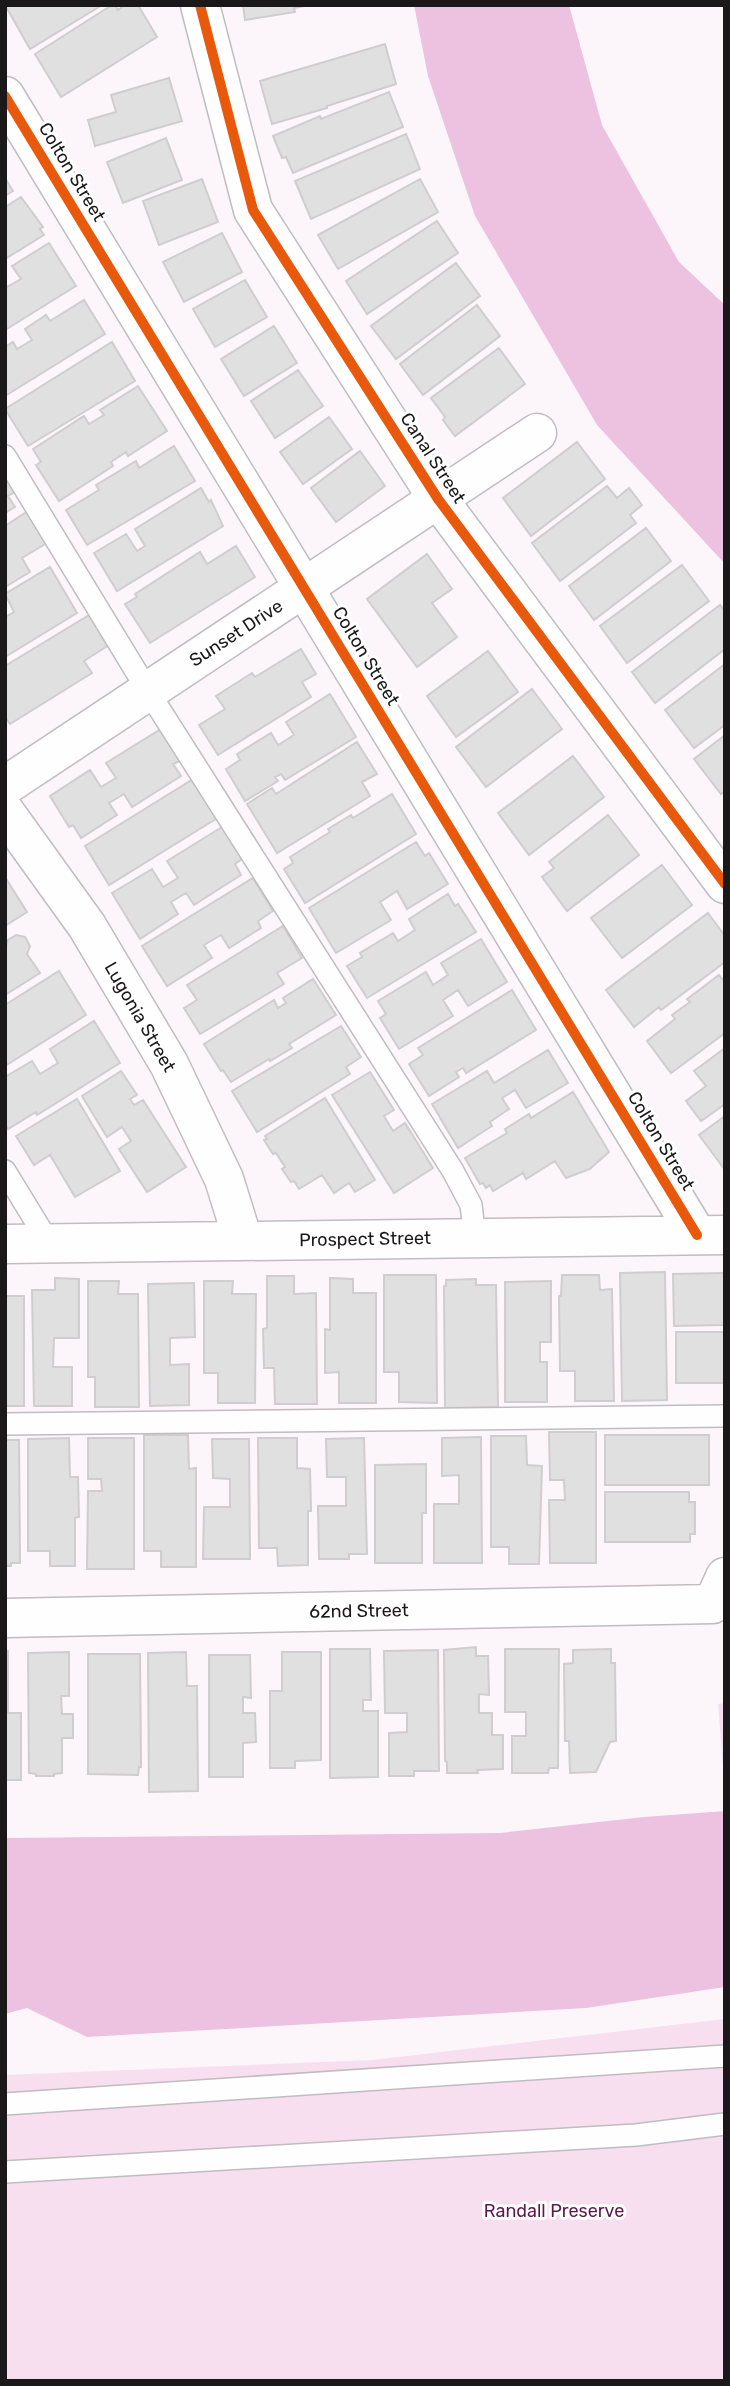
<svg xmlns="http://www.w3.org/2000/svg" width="730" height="2386" viewBox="0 0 730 2386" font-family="Rubik,sans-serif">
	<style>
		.green { fill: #f7dff0 }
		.water { fill: #edc2e1 }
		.building { fill: #e1e0e0; stroke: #cfcdcd; stroke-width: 2 }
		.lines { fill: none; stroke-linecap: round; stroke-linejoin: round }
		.lane-casing { stroke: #c0bcbf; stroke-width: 24 }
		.street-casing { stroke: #c0bcbf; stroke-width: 41 }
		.lane { stroke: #fffefe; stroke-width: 21 }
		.street { stroke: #fffefe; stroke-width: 38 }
		.cycleway-casing { stroke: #fff; stroke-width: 15 }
		.cycleway { stroke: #e8590c; stroke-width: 10 }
		.labels { text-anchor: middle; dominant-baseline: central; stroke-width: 6; stroke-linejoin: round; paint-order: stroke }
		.street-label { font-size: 18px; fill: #1b181a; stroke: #fff }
		.park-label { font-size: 18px; fill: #5c184e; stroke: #fff }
	</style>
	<rect width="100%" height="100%" fill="#fcf6fa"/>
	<path class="green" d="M725 1703V1768H723L718 1704Z
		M725 2019V2381H5V2075L372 2060Z"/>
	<path class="water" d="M414 5H569L602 125 679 262 725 305V564L597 425 475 216 428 76Z
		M725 1811V1987L586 2008 87 2037 27 2008 5 2014V1838L500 1833 644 1817Z"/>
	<path class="building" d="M5 5H102L30 49Z
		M112 5H115L118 10 125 5H138L157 37 61 97 35 54Z
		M243 5H310L294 8 295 12 245 20Z
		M385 44 396 84 327 106V108L272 124 260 81Z
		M169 78 182 121 95 146 88 120 116 112 111 95Z
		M389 92 403 127 293 173 286 157 282 158 273 136 320 116 321 119Z
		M406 134 420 169 311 219 295 181Z
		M166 138 182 180 123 203 107 162Z
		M5 178 13 191 5 196Z
		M202 179 218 222 159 245 143 201Z
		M420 179 438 212 338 269 318 235Z
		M21 197 43 227 40 229 44 235 5 259V207Z
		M437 221 458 253 367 314 346 281Z
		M222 233 242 272 184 302 163 262Z
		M49 243 76 286 5 330V288L21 279 12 266Z
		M456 263 480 296 396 359 371 326Z
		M245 280 267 317 215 347 193 309Z
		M84 300 105 334 5 396V347L13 342 17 349 32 340 25 329 46 315 50 321Z
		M477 305 500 336 423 395 400 364Z
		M274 326 297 363 244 396 221 359Z
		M112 342 135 381 28 446 5 409Z
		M499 348 525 384 455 436 443 420 445 417 431 398Z
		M298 370 323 406 275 438 251 401Z
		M138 386 167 431 128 456 126 452 111 462 113 466 59 501 36 465 41 462 33 449 84 416 89 424 104 415 100 410Z
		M329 417 352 449 303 484 280 452Z
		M577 442 605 479 531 536 503 498Z
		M174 446 195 481 87 545 66 510 99 490 96 485 136 461 139 468Z
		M360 451 385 486 336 522 311 488Z
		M5 475 15 492 8 496 15 507 5 513Z
		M607 486 617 498 629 488 642 505 630 515 636 523 560 581 532 543Z
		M201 488 209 502 211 500 223 526 117 591 94 553 126 534 137 551 145 546 135 529Z
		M28 511 47 543 22 558 30 572 5 587V526Z
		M646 528 671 561 594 620 569 586Z
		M236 546 255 577 150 643 125 604 137 597 135 594 200 552 207 564Z
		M427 554 452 589 432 603 457 637 417 667 367 599Z
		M682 565 709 601 627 663 600 626Z
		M50 567 77 613 5 657V617L14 612 5 594Z
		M720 605 725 611V649L655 703 632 672Z
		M91 614 109 645 84 661 92 673 10 724 5 717V666Z
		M301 649 316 674 302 682 311 697 218 755 199 725 225 709 216 696 252 673 255 677Z
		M488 651 518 692 456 737 427 696Z
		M725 664V725L694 748 665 710Z
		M532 689 562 729 486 787 456 747Z
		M330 694 356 737 285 780 281 774 275 777 278 781 245 801 226 769 240 760 237 754 271 733 278 745 294 735 286 722Z
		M161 729 180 761 173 764 181 776 132 807 124 794 109 803 117 815 81 838 73 825 69 827 50 796 90 770 101 787 116 778 106 763Z
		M725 735V791L721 794 694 759Z
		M357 742 377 774 362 782 370 796 277 853 247 804 272 788 276 794Z
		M573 756 604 797 529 855 498 813Z
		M195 778 219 817 109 885 85 846Z
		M392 794 416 834 305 903 284 869 293 863 290 857 330 832 328 829 351 815 353 818Z
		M608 815 639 855 567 911 542 877 554 868 549 862Z
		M222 827 242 859 235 864 241 875 194 905 186 893 171 902 178 914 140 939 112 893 152 869 163 887 178 878 167 861Z
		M416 842 425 856 429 853 448 884 407 909 397 891 380 902 391 920 336 953 309 908Z
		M662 865 692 905 622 958 591 918Z
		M5 877 27 912 5 926Z
		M253 878 273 911 258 921 261 928 229 948 221 935 204 945 212 958 167 986 142 946Z
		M448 894 455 906 458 904 476 932 367 998 347 966 362 957 360 953 393 933 398 941 415 930 409 919Z
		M708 913 725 936V962L661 1010 659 1007 634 1027 606 990Z
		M283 926 302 958 277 973 284 984 200 1034 184 1008 197 1000 187 985Z
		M16 935 25 937 30 946 27 954 40 973 5 995V949L8 940Z
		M481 939 507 982 468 1006 458 990 443 1000 453 1016 399 1049 380 1018 386 1014 378 1001 426 972 433 985 448 975 441 963Z
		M59 971 86 1015 5 1066V1005Z
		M719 975 723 980 725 979V1033L671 1073 647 1041 675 1019 672 1015 690 1002 687 999Z
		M313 979 336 1015 289 1044 292 1048 270 1061 269 1059 231 1082 223 1070 221 1071 204 1044 274 1000 278 1008 286 1003 283 998Z
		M512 990 536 1030 466 1073 463 1068 456 1072 459 1077 429 1096 409 1064 423 1055 418 1048Z
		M94 1021 120 1063 37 1115 36 1112 8 1129 5 1124V1077L32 1061 40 1074 58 1063 50 1049Z
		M341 1026 361 1057 346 1067 350 1074 257 1132 232 1091Z
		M725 1048V1104L701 1121 686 1101 706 1086 694 1071Z
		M548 1050 568 1083 526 1108 515 1090 502 1098 509 1109 490 1122 492 1126 458 1148 432 1104 487 1071 494 1083Z
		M121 1071 137 1095 130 1099 134 1105 143 1100 186 1167 147 1192 119 1149 131 1141 122 1127 107 1137 82 1096Z
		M370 1072 394 1110 384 1116 393 1131 405 1123 433 1168 394 1193 332 1095Z
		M573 1092 609 1152 590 1169 566 1178 555 1161 526 1179 523 1173 493 1191 490 1185 486 1188 483 1183 480 1184 465 1158 507 1133 505 1129 529 1114 531 1118Z
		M325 1098 375 1180 355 1192 349 1183 334 1193 322 1175 299 1189 294 1181 291 1182 282 1169 285 1167 276 1153 273 1154 264 1140 267 1139 265 1136Z
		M77 1099 120 1171 75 1197 50 1155 34 1165 16 1136Z
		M725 1116V1170L699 1135Z
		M665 1272 667 1400 622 1401 620 1273Z
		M725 1273V1325L674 1326 673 1274Z
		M384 1275H436L437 1403 399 1402V1372H384Z
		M562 1275H599L600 1290 612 1289 614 1401H575V1371H560L559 1296H561Z
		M267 1276H294V1294L316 1293 317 1404H275L274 1368H264L263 1329 267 1328Z
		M55 1278 79 1279V1338H54L53 1367H72V1406H34L32 1290H55Z
		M330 1278 353 1279V1293H376V1403H339V1372L325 1373V1329L330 1330Z
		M476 1279V1285H496L498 1407 445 1408 444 1286H446V1280Z
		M88 1281H119L118 1294H138L139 1407H95V1377H88Z
		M204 1281H233L232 1294H256L255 1403H218V1373H204Z
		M551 1281V1342H540V1362H547V1402H505V1282Z
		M194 1283 195 1337 170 1338V1365L189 1364V1405L150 1406 148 1284Z
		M5 1296H24V1406H5Z
		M676 1332H725V1383H676Z
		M549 1432H596V1563H550L549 1500H565L564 1480H550Z
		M144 1435H188L189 1469 196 1468V1567H161V1551H144Z
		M605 1435H709V1485H605Z
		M491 1436H526L527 1465 542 1466 539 1564H509V1547H491Z
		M481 1437 482 1563H434V1504H459V1475L442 1476V1438Z
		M69 1438 70 1477H78L79 1517 75 1518V1566H50V1551H28V1439Z
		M88 1438H134V1569H87L88 1491H102L101 1479H88Z
		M258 1438H297V1468L310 1469 311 1511H308V1565L278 1566 277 1548H259Z
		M364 1438 367 1554H349V1559H319L318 1506H346V1477H327L326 1439Z
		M212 1439H249L250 1559H203L204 1507H230V1479L213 1478Z
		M5 1440H19L20 1563H11V1566H5Z
		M426 1464V1513H422V1563H375V1465Z
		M605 1492H689V1502H695V1534H690V1542H605Z
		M476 1647V1656H488L489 1695 479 1694V1713H492V1735H503V1769L477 1770 478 1773H447V1762L445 1761 444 1650Z
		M330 1649H370L371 1700H363V1711H378V1777L330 1778Z
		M505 1649H559L558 1768H549L548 1773H512V1736H526V1712H505Z
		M611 1649V1663H615L616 1741 610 1742 596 1772 570 1773 569 1741H565L564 1664 573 1663V1650Z
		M438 1650 439 1771H414V1776H389V1733L407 1732V1713H385L384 1651Z
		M5 1651H8V1713H21V1780H5Z
		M69 1652V1696H61L62 1714H73V1738H62V1773L54 1774V1776H36V1774L29 1773 28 1653Z
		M186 1652 187 1686H197L198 1791 149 1792 148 1653Z
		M282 1652H321V1760L295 1761V1768H270V1691H282Z
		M88 1654H140L141 1767H139L138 1775 88 1774Z
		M209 1655H250L251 1698 243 1697V1713H255L256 1742 243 1743V1777H209Z"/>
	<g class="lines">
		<g class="lane-casing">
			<path id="lane" d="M5 456 148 691 453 1171 471 1205 475 1238
				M5 1171 49 1243
				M5 1424 725 1416
				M5 2104 725 2056
				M5 2172 636 2135 725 2124"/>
		</g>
		<g class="street-casing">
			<path id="street" d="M200 5 253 210 438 499 725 884
				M5 96 697 1235
				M5 786 537 433
				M5 812 87 926 169 1064 224 1179 243 1240
				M5 1244 725 1235
				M5 1618 713 1604 725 1577"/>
		</g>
		<use href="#lane" class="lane"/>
		<use href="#street" class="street"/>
		<g class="cycleway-casing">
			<path id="cycleway" d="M200 5 253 210 438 499 725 884
				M5 96 697 1235"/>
		</g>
		<use href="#cycleway" class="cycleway"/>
	</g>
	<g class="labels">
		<g class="street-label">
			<text transform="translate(72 172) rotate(59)">Colton Street</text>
			<text transform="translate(433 458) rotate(57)">Canal Street</text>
			<text transform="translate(236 633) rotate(-33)">Sunset Drive</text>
			<text transform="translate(366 656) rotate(59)">Colton Street</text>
			<text transform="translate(140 1017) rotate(60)">Lugonia Street</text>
			<text transform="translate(661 1141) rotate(59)">Colton Street</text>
			<text transform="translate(365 1239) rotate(-1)">Prospect Street</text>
			<text transform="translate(359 1611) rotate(-1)">62nd Street</text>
		</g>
		<g class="park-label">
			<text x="554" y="2211">Randall Preserve</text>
		</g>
	</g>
	<rect width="730" height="2386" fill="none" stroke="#1b181a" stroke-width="14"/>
</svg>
